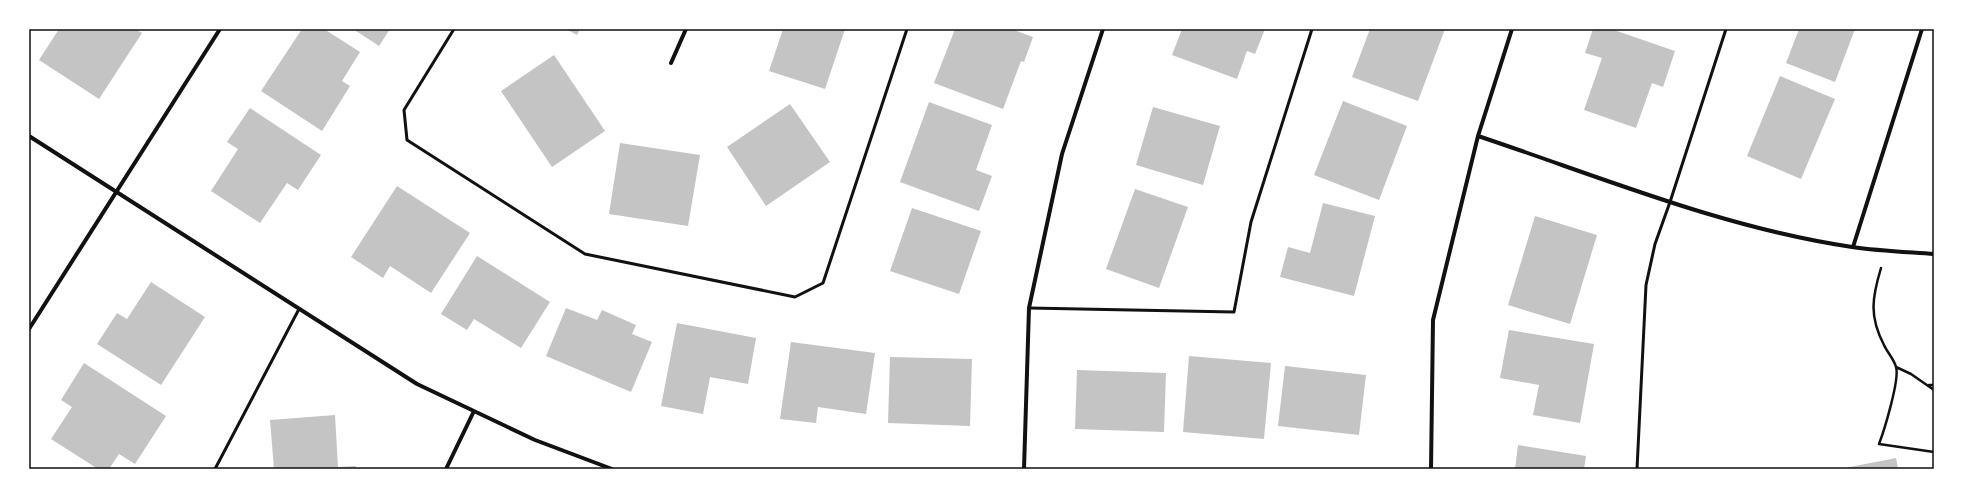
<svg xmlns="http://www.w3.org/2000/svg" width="1963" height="498" viewBox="0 0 1963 498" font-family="'Archivo Narrow',sans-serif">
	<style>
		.building { fill: #c4c4c4 }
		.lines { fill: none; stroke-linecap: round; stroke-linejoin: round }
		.path { stroke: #111; stroke-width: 2.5 }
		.service { stroke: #111; stroke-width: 3 }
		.minor { stroke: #111; stroke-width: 4 }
		.neatline { fill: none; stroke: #111; stroke-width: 1.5 }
	</style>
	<rect width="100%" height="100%" fill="#fff"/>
	<path class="building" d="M59 29H135L142 33 99 99 39 60Z
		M302 29H324L360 52 342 81 350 86 322 131 261 91Z
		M353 29H390L379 46Z
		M566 29H580L577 35Z
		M783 29H845L825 89 769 71Z
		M955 29H1011L1033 37 1024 62 1021 61 1003 109 934 83Z
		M1182 29H1265L1255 54 1247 51 1237 79 1172 55Z
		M1370 29H1445L1418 101 1352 77Z
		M1593 29H1611L1675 51 1663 87 1652 83 1636 128 1584 110 1602 58 1585 53Z
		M1799 29H1855L1835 82 1786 63Z
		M554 55 605 131 552 167 501 91Z
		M1780 76 1835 99 1801 179 1747 156Z
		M1343 101 1407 126 1379 200 1314 175Z
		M929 102 992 125 976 170 992 176 979 211 900 182Z
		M790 104 830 162 766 206 727 147Z
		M1153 107 1220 126 1203 185 1136 165Z
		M250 108 321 155 298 190 287 183 260 223 211 191 238 149 227 142Z
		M620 143 700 155 688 226 609 214Z
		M397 186 470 233 431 293 390 266 383 278 351 257Z
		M1135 189 1188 207 1159 288 1106 269Z
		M1323 203 1375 216 1354 296 1280 277 1288 247 1310 253Z
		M912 208 981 231 959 294 890 271Z
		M1535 216 1597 235 1570 324 1508 305Z
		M477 256 550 302 521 348 474 319 467 330 441 314Z
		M151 282 205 317 161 385 97 344 117 313 127 319Z
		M566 308 597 320 602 310 636 325 632 334 652 342 631 392 546 356Z
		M677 323 756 338 748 384 710 377 703 414 661 406Z
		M1509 330 1594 344 1580 423 1533 415 1539 385 1500 378Z
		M791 342 875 353 866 414 818 407 816 423 780 419Z
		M1189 356 1271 363 1264 439 1183 432Z
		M890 357 972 359 970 426 888 423Z
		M84 363 166 416 135 464 119 454 109 469H98L51 439 72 407 61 400Z
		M1285 366 1366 375 1359 435 1278 426Z
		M1077 370 1166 373 1164 432 1075 429Z
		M335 415 338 467 356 466V469H274L270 420Z
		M1518 445 1586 456 1584 469H1515Z
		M1896 458 1898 469H1845V468Z"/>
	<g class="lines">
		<path class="path" d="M1881 268C1872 298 1869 316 1884 345 1887 352 1894 359 1896 367 1900 379 1884 431 1879 444L1934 452
			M1896 367 1911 374 1934 390
			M1929 385H1934"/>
		<path class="service" d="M454 29 404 110 407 140 585 254 795 297 823 283 907 29
			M1029 308 1234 312 1251 222 1312 29
			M215 469 299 309
			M1637 469 1646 285 1655 244 1670 202 1726 29"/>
		<path class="minor" d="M671 63 686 29
			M29 136 417 384 535 440 612 469
			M1478 136C1601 177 1723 228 1852 247 1879 251 1907 252 1934 254
			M1853 247 1922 29
			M29 329 220 29
			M446 469 474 411
			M1024 469 1029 308 1062 154 1103 29
			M1431 469 1433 320 1478 136 1512 29"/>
	</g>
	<rect width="1963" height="498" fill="none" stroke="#ffffff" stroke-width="60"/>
	<rect x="30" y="30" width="1903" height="438" class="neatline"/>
</svg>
